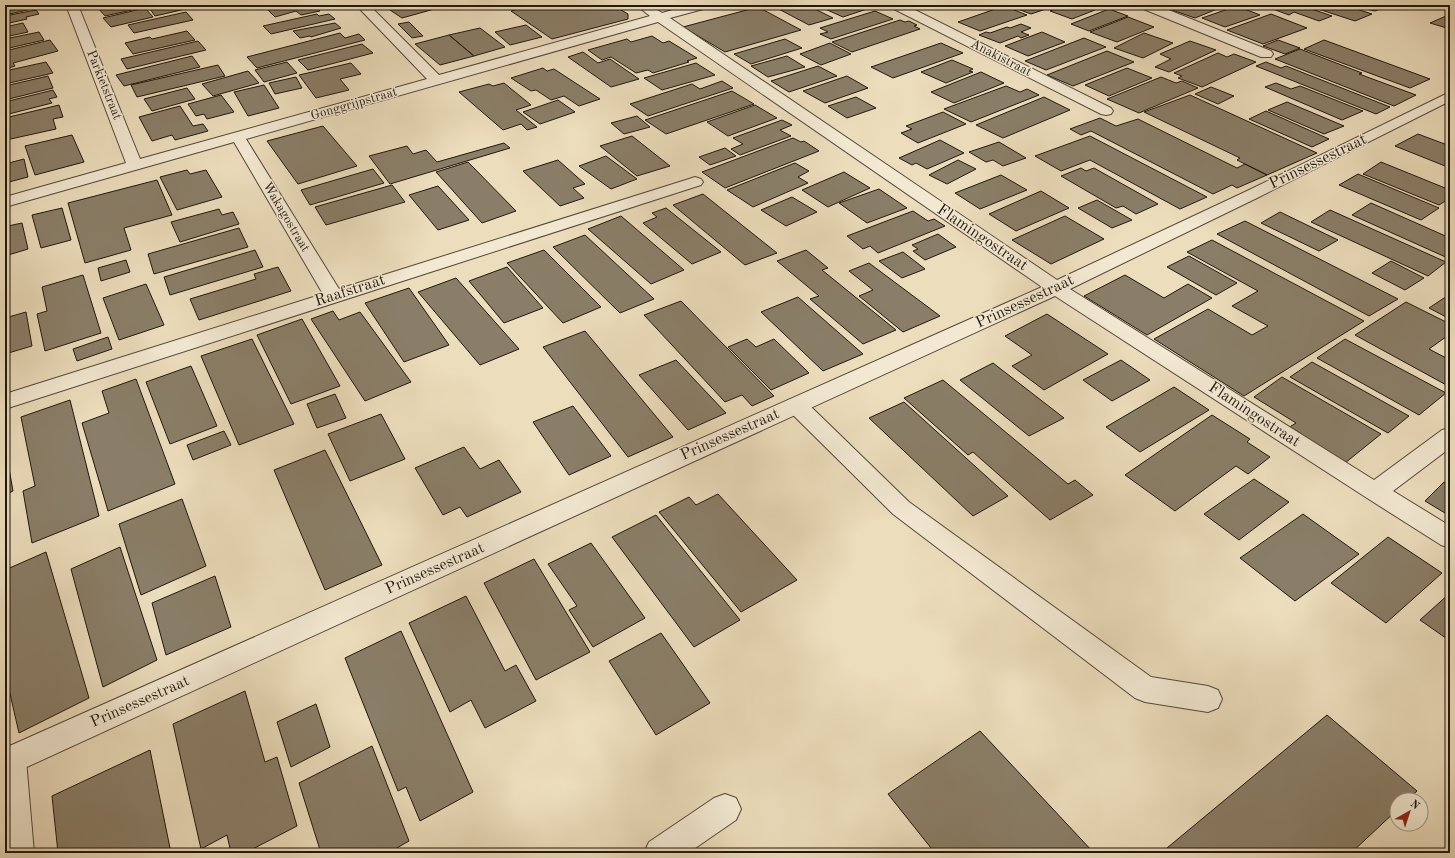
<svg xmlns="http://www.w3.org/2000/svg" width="1455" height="858" viewBox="0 0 1455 858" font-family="'Old Standard TT',serif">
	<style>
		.building { fill: #8a7e68; stroke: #20170e }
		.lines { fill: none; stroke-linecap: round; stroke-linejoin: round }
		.service-casing { stroke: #53483a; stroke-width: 2 }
		.minor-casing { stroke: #53483a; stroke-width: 2 }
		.service { fill: #f3e9d3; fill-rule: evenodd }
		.minor { fill: #f3e9d3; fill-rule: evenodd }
		.labels { text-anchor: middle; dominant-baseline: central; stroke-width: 3; stroke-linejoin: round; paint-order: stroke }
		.far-street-label { font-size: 13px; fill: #20170e; stroke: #f3e9d3 }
		.street-label { font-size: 16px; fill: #20170e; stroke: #f3e9d3 }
	</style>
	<rect width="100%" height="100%" fill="#ecddbc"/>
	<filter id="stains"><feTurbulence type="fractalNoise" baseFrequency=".005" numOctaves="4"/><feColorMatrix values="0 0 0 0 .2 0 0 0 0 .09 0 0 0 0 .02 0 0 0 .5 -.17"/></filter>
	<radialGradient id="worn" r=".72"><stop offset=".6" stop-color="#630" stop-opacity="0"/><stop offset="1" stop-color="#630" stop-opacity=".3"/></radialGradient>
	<path class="building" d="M5 5H46V6L5 15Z
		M113 5H154L105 16 98 8Z
		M166 5H203L155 16 150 9Z
		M241 5H264L246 9Z
		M285 5H314L320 11 301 15 296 11 275 17 267 9Z
		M408 5H449L402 18 390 10Z
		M534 5H613L628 14V19L552 39 511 11Z
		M771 5H807L833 18 809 25Z
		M816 5H862L870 8 843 17Z
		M927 5H950L937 9Z
		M1007 5H1058L1031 14Z
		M1067 5H1093L1097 6 1091 9 1095 10 1072 19 1050 11Z
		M1178 5H1227L1195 18 1169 9Z
		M1262 5H1300L1332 16 1319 21 1294 12 1289 15Z
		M1306 5H1344L1372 14 1355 21Z
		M1348 5H1383L1387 6 1375 11Z
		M1004 6 1027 15 980 31 958 22Z
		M1237 6 1260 15 1225 27 1202 18Z
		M758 7 801 30 725 52 683 27Z
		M145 8 153 17 111 27 103 18Z
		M1109 9 1128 16 1089 31 1071 24Z
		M36 10 39 14 26 17 27 19 5 24V16Z
		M875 11 893 19 831 39 820 34 828 32 820 28Z
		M186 12 193 20 134 33 128 25Z
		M317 14 319 16 329 14 335 19 271 34 263 26Z
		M1271 14 1307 28 1263 44 1227 30Z
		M1446 16 1450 17V29L1430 23Z
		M1128 17 1154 27 1117 42 1090 32Z
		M900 20 905 22 909 21 917 25 914 26 920 29 852 52 832 42Z
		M409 22 423 36 412 38 398 24Z
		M23 23 28 32 5 37V27Z
		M335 23 341 28 311 37 310 36 300 38 293 31Z
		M1021 24 1031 28 1021 32 1029 35 1021 38 1018 36 1000 43 979 35 986 32 990 33 1007 27 1010 28Z
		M526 25 542 37 510 45 495 32Z
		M480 28 505 47 474 56 449 35Z
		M187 31 195 40 133 54 125 43 150 37 152 39Z
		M39 32 44 40 5 49V39Z
		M1042 32 1065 42 1028 56 1005 46Z
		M340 33 345 38 359 34 365 40 257 68 247 57Z
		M1144 33 1173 43 1143 58 1114 48Z
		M449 35 474 56 440 65 415 44Z
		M652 36 663 43 669 41 697 58 687 61 689 62 653 73 648 70 636 73 611 57 602 60 588 50 627 39 631 42Z
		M1084 38 1106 47 1046 70 1025 61Z
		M785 39 802 48 751 64 734 54Z
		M50 40 58 51 13 63 15 66 5 69V51Z
		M1278 40 1300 48 1285 54 1263 46Z
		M1324 40 1430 79 1410 88 1304 49Z
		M198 41 206 50 127 69 121 59Z
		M1190 41 1216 50 1169 72 1155 67 1171 59 1160 54Z
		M830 43 851 54 821 65 800 54Z
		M941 43 963 53 893 78 871 67Z
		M362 44 373 53 308 70 298 60Z
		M1300 49 1362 73 1359 74 1416 95 1394 106 1275 59Z
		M1107 51 1134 62 1073 86 1047 75Z
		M583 52 598 63 610 59 639 79 611 87 568 57Z
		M1218 53 1227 57 1234 54 1256 62 1202 87 1178 78 1182 76 1174 73Z
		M192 56 200 67 124 86 116 75Z
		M787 56 805 67 768 77 751 66Z
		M952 60 973 69 969 71 973 72 946 83 921 72Z
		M46 62 53 73 5 84V71Z
		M287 62 297 73 264 82 255 70Z
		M1266 62 1281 68 1286 66 1390 107 1376 114 1256 66Z
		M351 63 361 74 340 79 349 90 316 98 299 75Z
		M696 63 715 75 662 90 644 78Z
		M218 65 225 76 137 97 131 85Z
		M818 66 837 76 789 92 771 81Z
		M543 68 547 71 554 69 600 99 579 106 564 96 551 100 536 90 531 91 511 78Z
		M1127 68 1152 78 1109 96 1085 85Z
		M248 71 259 83 213 96 202 84Z
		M981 72 1004 83 954 103 931 92Z
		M48 76 53 88 5 100V86Z
		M847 76 868 88 825 103 803 91Z
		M296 77 302 88 275 94 269 83Z
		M1161 77 1176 83 1182 81 1198 88 1139 113 1107 99Z
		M722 81 733 88 648 116 630 104 692 84 700 89Z
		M504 83 531 105 516 110 537 127 527 130 521 124 503 130 459 92 489 84 493 86Z
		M1276 83 1291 89 1300 86 1363 111 1342 120 1265 87Z
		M264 85 279 108 248 116 234 92Z
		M1006 86 1020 92 1027 89 1039 95 971 122 944 109Z
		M1211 87 1234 96 1218 104 1195 94Z
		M187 88 195 99 152 111 144 99Z
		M53 90 57 97 49 99 52 103 5 115V102Z
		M732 91 754 104 666 134 645 120Z
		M221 95 234 112 207 119 204 114 196 116 188 104Z
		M1190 95 1317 153 1267 175 1237 160 1240 158 1144 112Z
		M856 97 876 108 847 118 828 106Z
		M1044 97 1070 110 1003 138 976 125Z
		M558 100 575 112 540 124 523 112Z
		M1287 102 1344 126 1324 134 1268 110Z
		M59 105 63 117 53 119 56 129 6 140 5 118Z
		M755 105 777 118 728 136 707 122Z
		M180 106 193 126 203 124 208 131 175 140 172 135 152 141 139 117Z
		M1266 111 1329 139 1312 147 1249 119Z
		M943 112 966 124 918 143 901 133 912 129 906 126Z
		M637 116 650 127 624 134 611 123Z
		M1100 118 1116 126 1138 119 1237 168 1245 164 1267 175 1237 188 1232 185 1213 194 1091 131 1081 135 1070 129Z
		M782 120 792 125 780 130 791 136 740 155 731 149 743 144 733 138Z
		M323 126 357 166 298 184 267 141Z
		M1418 134 1450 146V168L1395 146Z
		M72 135 84 162 35 175 25 146Z
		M632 136 670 166 637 176 600 146Z
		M1090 136 1207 197 1180 209 1090 160 1061 171 1035 156Z
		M793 138 801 142 804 141 819 151 725 188 702 172Z
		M940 140 964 153 927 169 916 163 912 165 899 158Z
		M999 142 1026 158 1003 166 993 160 986 162 969 152Z
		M504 143 510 148 390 184 369 156 407 146 413 154 426 150 437 162Z
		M725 148 736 156 710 165 699 157Z
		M606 156 637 179 611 189 579 166Z
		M24 159 28 177 5 183V164Z
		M558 160 585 184 573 188 584 198 560 206 523 171Z
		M958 160 976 169 947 184 929 175Z
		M468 162 516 211 482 223 436 172Z
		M1381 162 1450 190V198L1439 205 1363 174Z
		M795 163 809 171 798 177 808 183 753 207 727 190Z
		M1081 168 1086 171 1094 168 1158 204 1136 214 1123 206 1116 208 1061 176Z
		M373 169 384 183 310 205 301 190Z
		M187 170 190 174 206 170 222 197 177 210 160 177Z
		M844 172 870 188 828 207 802 190Z
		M1358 174 1439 208 1421 220 1339 185Z
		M1001 175 1027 190 980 209 955 193Z
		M157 180 172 215 124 228 131 250 85 263 68 203Z
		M392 185 405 202 326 225 315 207Z
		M438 186 469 220 438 230 409 195Z
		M879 189 907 208 867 223 839 203Z
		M1041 191 1069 208 1016 231 989 214Z
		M703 194 777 253 745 265 673 205Z
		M792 197 817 212 786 226 761 210Z
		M1097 200 1132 220 1112 228 1078 208Z
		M1371 203 1450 238V259L1352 215Z
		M62 208 71 240 41 248 32 215Z
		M666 208 721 252 692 264 643 223 657 217 652 213Z
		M219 209 222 215 233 212 239 224 180 242 171 222Z
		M1330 210 1446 262 1428 276 1311 222Z
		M913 211 928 221 934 219 945 226 878 253 870 246 863 249 847 236Z
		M1280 212 1338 240 1319 251 1261 223Z
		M621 216 684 270 651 284 588 229Z
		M1065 216 1104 239 1051 264 1012 240Z
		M6 221 8 226 22 223 28 249 5 256V222Z
		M1245 221 1398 299 1369 316 1217 234Z
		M239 228 248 247 154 274 148 254Z
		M938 234 956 247 925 260 913 251 918 249 912 245Z
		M585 235 654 299 620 313 553 247Z
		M1212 240 1364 321 1244 396 1154 339 1208 309 1252 335 1268 326 1232 306 1258 291 1187 252Z
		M255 250 263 267 170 295 164 277Z
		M544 250 601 307 563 323 507 263Z
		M806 250 828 268 822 270 896 330 863 344 810 299 819 296 777 261Z
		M903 252 925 269 902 278 879 261Z
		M1189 256 1237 283 1216 295 1167 267Z
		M126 260 130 272 101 281 98 268Z
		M1391 261 1424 278 1405 290 1372 273Z
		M869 263 940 316 903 332 859 296 873 290 849 271Z
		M278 267 291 291 199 320 190 299 256 279 254 274Z
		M507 267 543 308 504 323 469 281Z
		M83 275 101 333 45 351 37 314 47 311 42 287Z
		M1125 275 1164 298 1188 284 1212 298 1147 335 1084 296Z
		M456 278 519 349 480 365 418 292Z
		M146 284 164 325 119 340 103 298Z
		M409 288 449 345 404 362 365 303Z
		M1447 296 1450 298V319L1429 308Z
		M798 297 863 354 823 371 761 312Z
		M681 301 774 396 752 406 742 395 725 402 644 315Z
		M1406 302 1450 324V334L1429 349 1450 360V387L1355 335Z
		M333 311 339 320 360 312 411 382 365 401 311 319Z
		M26 312 32 346 5 354V318Z
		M1047 314 1108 354 1044 390 1012 366 1032 355 1005 336Z
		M302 319 340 386 291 404 257 335Z
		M585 331 673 437 628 457 543 347Z
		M108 337 112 349 77 361 73 349Z
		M252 339 294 424 239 445 201 356Z
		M747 339 756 347 774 339 809 373 771 390 728 347Z
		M1345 339 1446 393 1419 415 1317 358Z
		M676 360 726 413 688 430 639 375Z
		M1121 360 1150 380 1112 401 1083 380Z
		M1312 362 1409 416 1388 433 1290 377Z
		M993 363 1064 418 1029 436 960 380Z
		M191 366 217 426 170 444 146 382Z
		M1282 377 1381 434 1345 463 1288 428 1296 423 1254 397Z
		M136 379 175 484 108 511 82 423 109 413 102 391Z
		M943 380 1068 484 1075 480 1093 495 1050 520 973 452 968 455 904 398Z
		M1174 387 1209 410 1140 452 1106 427Z
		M335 394 346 418 317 428 307 404Z
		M70 400 99 516 32 543 23 491 35 486 21 417Z
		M904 402 1008 496 973 516 869 418Z
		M573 406 611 456 569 475 533 422Z
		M381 414 405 459 350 481 328 434Z
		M1212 415 1250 439 1247 442 1270 457 1248 474 1236 466 1175 511 1125 475Z
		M224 431 231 445 193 460 187 445Z
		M5 446 13 491 5 495Z
		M464 447 480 469 499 460 521 492 467 517 460 507 443 515 415 468Z
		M325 450 382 565 325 590 274 470Z
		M1254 479 1289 502 1239 540 1204 514Z
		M1444 482 1450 485V516L1425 501Z
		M718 494 797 580 741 612 659 512 689 497 696 505Z
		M182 499 206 566 141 595 119 524Z
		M1303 514 1359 554 1295 601 1240 558Z
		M656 515 740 620 694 647 612 537Z
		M1388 537 1442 573 1386 623 1331 583Z
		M591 543 645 618 593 647 569 610 577 606 548 564Z
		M120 547 157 660 103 687 71 569Z
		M46 552 89 698 19 733 5 672V570Z
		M534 559 590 652 536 680 484 583Z
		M215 576 231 627 166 655 152 603Z
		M1450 593V641L1420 620Z
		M466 596 505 671 516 665 536 701 485 728 471 700 450 712 409 623Z
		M401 631 473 792 420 821 406 787 398 791 345 658Z
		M661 633 710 703 656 735 609 661Z
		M245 691 265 762 277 757 297 826 245 853H231L227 835 201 849 173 724Z
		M316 704 330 747 291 767 277 722Z
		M1327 715 1417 791 1407 800H1397V810L1351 853H1161Z
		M980 731 1094 853H935L888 794Z
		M372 746 409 841 388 853H321L299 783Z
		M150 750 171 853H58L52 796Z"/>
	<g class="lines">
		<g class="service-casing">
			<path id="service" d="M796 398 804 400 909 502 1151 677 1208 686 1218 690 1222 699 1218 708 1208 712 1145 702 1135 698 893 514 788 410 785 405 788 400Z
				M11 746 22 750 26 760 34 853H5V748Z
				M725 794 736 798 741 809 736 820 688 853H644L649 842 714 798Z"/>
		</g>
		<g class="minor-casing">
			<path id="minor" d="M66 5H78L140 159 427 79 356 5H369L439 75 650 16 636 5H650L662 13 690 5H709L707 8 670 18 1057 280 1247 191 1450 92V101L1259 197 1070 289 1374 480 1442 430 1450 428V448L1393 491 1450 526V548L1441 545 1367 498 1055 296 5 777V748L1042 287 658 22 246 139 339 289 689 179 695 177 701 179 703 182 701 185 5 409V394L323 294 234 142 5 207V197L126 163Z
				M890 5H905L1111 108 1113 111 1111 114 1106 115 1101 114 892 8Z
				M1139 5H1156L1271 51 1273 54 1271 57H1261L1141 8Z"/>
		</g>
		<use href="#service" class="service"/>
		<use href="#minor" class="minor"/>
	</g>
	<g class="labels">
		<g class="far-street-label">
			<text transform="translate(1001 58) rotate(27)">Anakistraat</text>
			<text transform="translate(104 85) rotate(68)">Parkietstraat</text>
			<text transform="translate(354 104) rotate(-16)">Gonggrijpstraat</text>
			<text transform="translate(286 217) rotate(59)">Wakagostraat</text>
		</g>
		<g class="street-label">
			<text transform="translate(1318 162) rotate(-26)">Prinsessestraat</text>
			<text transform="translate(982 238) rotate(34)">Flamingostraat</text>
			<text transform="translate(350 291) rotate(-18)">Raafstraat</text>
			<text transform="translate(1025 302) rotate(-25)">Prinsessestraat</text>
			<text transform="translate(1254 415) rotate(33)">Flamingostraat</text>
			<text transform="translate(730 435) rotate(-24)">Prinsessestraat</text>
			<text transform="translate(435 569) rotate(-24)">Prinsessestraat</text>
			<text transform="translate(140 702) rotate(-24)">Prinsessestraat</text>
		</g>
	</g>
	<rect width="1455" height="858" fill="none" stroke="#ecddbc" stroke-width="20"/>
	<rect x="6" y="6" width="1443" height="846" fill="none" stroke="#20170e" stroke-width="2"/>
	<rect x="10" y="10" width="1435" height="838" fill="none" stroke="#20170e"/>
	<g transform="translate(1409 812) rotate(39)"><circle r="19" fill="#f3e9d3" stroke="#9f9584"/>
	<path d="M0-3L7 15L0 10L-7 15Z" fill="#8f2418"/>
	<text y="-6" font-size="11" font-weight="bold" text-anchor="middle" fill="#20170e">N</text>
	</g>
	<rect width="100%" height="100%" filter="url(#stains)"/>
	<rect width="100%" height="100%" fill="url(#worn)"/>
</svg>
